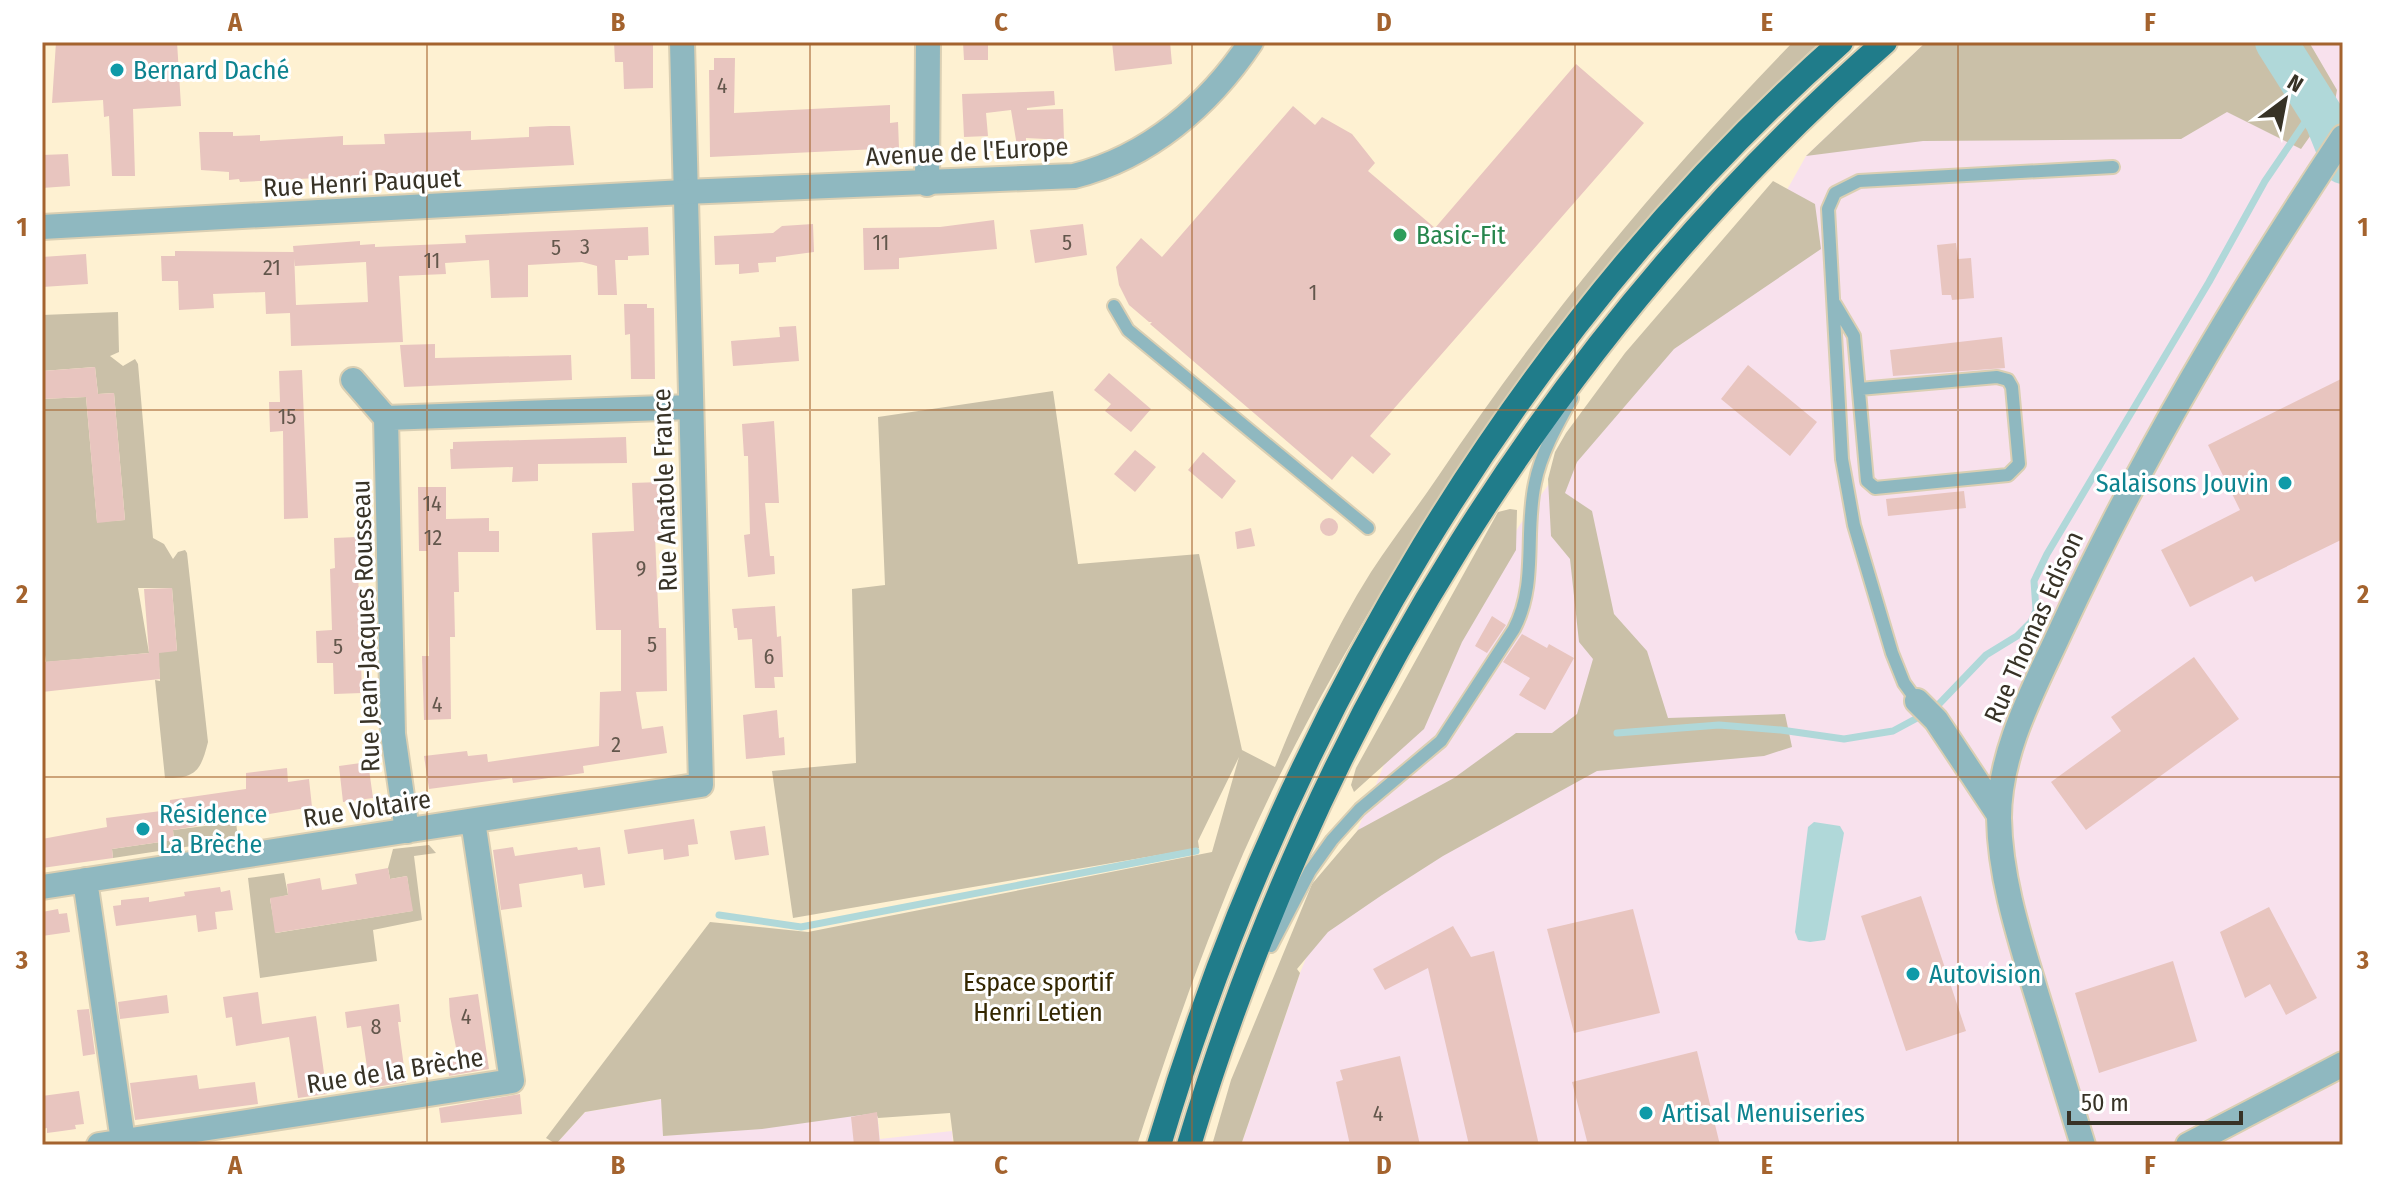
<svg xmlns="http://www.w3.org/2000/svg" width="2385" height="1187" viewBox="0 0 2385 1187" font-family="'Fira Sans Condensed',sans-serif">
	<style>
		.industrial { fill: #f8e1ed }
		.green { fill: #cac0a8 }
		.water { fill: #b0d8d9 }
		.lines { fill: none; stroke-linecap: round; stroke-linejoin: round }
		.stream { stroke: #b0d8d9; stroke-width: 7 }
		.river { stroke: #b0d8d9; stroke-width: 42 }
		.building { fill: #e8c5bf }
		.service-casing { stroke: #dacfb3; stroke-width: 16 }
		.minor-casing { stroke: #dacfb3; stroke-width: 28 }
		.tertiary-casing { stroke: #dacfb3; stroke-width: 28 }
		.trunk-casing { stroke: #dacfb3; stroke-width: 28 }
		.service { stroke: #8fb8c0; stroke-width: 12 }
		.minor { stroke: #8fb8c0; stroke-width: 24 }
		.tertiary { stroke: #8fb8c0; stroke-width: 24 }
		.trunk { stroke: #207c8a; stroke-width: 24 }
		.grid { fill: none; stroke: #a4632e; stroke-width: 2; stroke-opacity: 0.55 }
		.culture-dot { fill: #0f9aa8; stroke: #fff; stroke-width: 3 }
		.leisure-dot { fill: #2e9e5b; stroke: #fff; stroke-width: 3 }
		.labels { text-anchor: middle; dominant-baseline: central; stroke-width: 6; stroke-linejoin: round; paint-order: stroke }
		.number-label { font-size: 22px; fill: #63574c }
		.culture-label { font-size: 26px; fill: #0d838f; stroke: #fff; text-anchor: start }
		.street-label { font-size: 26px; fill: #373226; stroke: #fff }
		.leisure-label { font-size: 26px; fill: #27864d; stroke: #fff; text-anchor: start }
		.park-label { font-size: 26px; fill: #342700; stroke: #fff }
		.neatline { fill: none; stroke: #a4632e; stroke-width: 3 }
		.grid-label { font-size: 26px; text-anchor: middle; font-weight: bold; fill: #a4632e }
	</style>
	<rect width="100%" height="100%" fill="#fef1d2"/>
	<path class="industrial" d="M1926 42H2343V1145H1241L1300 973 1387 757 1519 526 1636 362 1765 229 1806 156Z
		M662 1099 663 1136 877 1112 880 1139 952 1131 953 1145H555L585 1112Z"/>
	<path class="green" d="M1793 42H1820C1642 206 1502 390 1378 597 1318 698 1260 805 1218 915 1188 990 1162 1068 1137 1145H954L950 1113 878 1118 876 1113 762 1129 663 1136 661 1099 585 1112 556 1144 546 1138 710 922 808 932 1212 852 1239 757 1198 841 1199 848 793 918 772 771 856 763 852 589 885 585 878 417 1053 391 1078 564 1199 554 1242 750 1275 767C1302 700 1332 634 1371 572 1392 540 1416 509 1437 478 1545 317 1659 180 1793 42Z
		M1926 42H2309L2337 90 2335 101 2301 149 2227 112 2181 139 1923 141 1806 156Z
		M1773 181 1815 204 1821 249 1674 349 1577 462 1565 493 1592 511 1614 614 1647 651 1668 718 1785 714 1792 747 1764 756 1597 771 1443 856 1382 895 1328 932 1297 969 1300 973 1241 1145H1212L1231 1080 1312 884 1358 830 1454 778 1516 733H1552L1577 714 1593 659 1579 642 1570 559 1551 536 1548 479 1555 452 1566 433 1625 353Z
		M118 312 119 352 110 356 123 366 135 359 138 364 153 538 164 544 173 559 178 552 185 550 187 553 208 742C201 770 196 779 165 778L155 680 160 681 158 651H177L172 588H138L149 653 46 662 42 633V399L86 397 97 522 125 520 114 393 98 394 95 367 42 371V315Z
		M1510 509 1517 510 1516 550 1462 642 1424 729 1354 792 1351 785 1356 768 1498 512Z
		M236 822 238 839 113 858 112 849 174 840 173 830Z
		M429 845 436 853 414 856 422 920 373 930 377 961 260 978 248 878 284 873 288 895 270 899 276 933 412 911 407 876 390 879 388 868 393 849Z"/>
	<path class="water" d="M1814 822 1840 826 1844 833 1826 936 1825 940 1810 942 1798 940 1795 932 1808 827Z"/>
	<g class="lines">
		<path class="stream" d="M1939 704 1986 655 2017 636 2031 622 2036 610 2034 581 2047 554 2209 282 2265 181 2316 106
			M1617 733 1719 725 1781 730 1844 739 1893 731 1919 717
			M719 915 801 927 1196 851"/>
		<path class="river" d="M2276 42 2326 121 2343 163"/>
	</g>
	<path class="building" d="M56 42H177L181 106 133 109 135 176H112L109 116 104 117 103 100 52 103Z
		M614 42H653V88L624 89 623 62H615Z
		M963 42H988V60H964Z
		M1112 42H1170L1172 64 1115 71Z
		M714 58H735L734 113 890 105V123L898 122 899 148 710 157 709 70H714Z
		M1576 64 1644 123 1370 436 1391 454 1373 474 1352 456 1332 480 1150 324 1152 322H1149L1129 305 1119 285 1116 267 1141 238 1162 257 1293 106 1315 125 1322 117 1352 134 1375 163 1368 171 1435 228Z
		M1054 91 1055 105 1027 108V110L1063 109 1064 140 1026 138V145L1017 146 1011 110 986 113 988 136 964 137 962 94Z
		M550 126H570L574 165 240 182 239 179 229 180V172L201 170 199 132H233V136L260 135V141L343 136V145L385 144 384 134 471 131V140L529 137V127Z
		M68 154 70 186 42 188V155Z
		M994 220 997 249 899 258V269L864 270 863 228 940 227Z
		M813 224 814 252 776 257V262L758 263 759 272 739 274V264L715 265 714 236 773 233 782 226Z
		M1083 224 1087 255 1035 263 1030 230Z
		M648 227 649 255 628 256V260H615L617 295H598L597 266 582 262 528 265V297L491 298 489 260 445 263 446 274 399 276 403 342 291 346 290 313 266 314 265 292 213 294 214 308 179 310 178 281H162L161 256H175V251L294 252 296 305 368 302 366 262 295 266 293 246 360 241V245L375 244V247L466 243 465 235Z
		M1956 243 1958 259 1971 258 1974 298 1952 300 1951 295H1942L1937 245Z
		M86 254 88 284 42 287V257Z
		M624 304H647V308H654L655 379H631L630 334 625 335Z
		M796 326 799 361 733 366 731 341 780 337 779 327Z
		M2002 337 2005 368 1893 376 1890 350Z
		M435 344V358L571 355 572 380 404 387 400 345Z
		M1748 365 1817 422 1790 456 1721 399Z
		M95 367 98 394 114 393 125 520 97 523 86 397 42 399V371Z
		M302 370 308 518 284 519 283 431 270 432 269 402H280L279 371Z
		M1109 373 1151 409 1131 432 1105 411 1111 404 1094 390Z
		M2343 378V539L2255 582 2252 576 2190 607 2161 550 2240 510 2208 445Z
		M774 421 779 503H765L770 556H774L775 574 748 577 744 535 750 534 748 456H744L742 424Z
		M626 437 627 463 538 464V481L512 482 513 467 451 469 450 449H453V442Z
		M1135 450 1156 467 1135 492 1114 474Z
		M1203 452 1236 481 1222 499 1188 470Z
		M661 482 662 534 655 535 657 583 659 628H666L667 691 636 692 642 729 663 726 667 753 583 766 584 773 513 783 512 778 429 789 424 756 467 751 468 756 487 754 488 762 599 746 600 692 621 691V630H596L592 533 634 531 632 483Z
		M418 487H446V519L489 518V531H499V552H458L459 592H454L455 637H450L451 719 424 720 422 656H429L427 551H419Z
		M1964 491 1966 508 1888 516 1886 499Z
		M1320 527a9 9 0 1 1 18 0a9 9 0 1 1-18 0Z
		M1251 528 1255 546 1237 549 1235 532Z
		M357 537 362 693 334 694 333 663H317L316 631 332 630 330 569 335 568 334 538Z
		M172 588 177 651 159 653 160 679 42 692V662L149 653 144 589Z
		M775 606 777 637 781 636 783 677H774L775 688H755L752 639 738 640 737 628H734L732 609Z
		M1492 616 1506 625 1487 653 1475 646Z
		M1522 634 1547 648 1549 644 1574 658 1545 710 1519 695 1530 678 1503 662Z
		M2194 657 2239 719 2086 830 2051 782 2121 731 2111 717Z
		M777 710 779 738 784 737 785 755 746 759 743 715Z
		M368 762 373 798 343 802 339 766Z
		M287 768 288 782 309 779 312 807 173 830 174 840 112 849 113 858 42 868V839L107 827 106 818 169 810 170 800 246 789V773Z
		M694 819 698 844 688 845 689 856 664 860 663 849 628 854 624 830Z
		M765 826 769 855 735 860 730 831Z
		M513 847 515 856 577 847 578 850 600 847 605 885 584 888 582 874 519 884 522 907 501 910 493 850Z
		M388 868 390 879 407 876 413 911 275 933 270 898 288 895 287 884 320 878 322 890 357 884 355 874Z
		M220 887 221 892 230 890 233 910 215 912 217 929 198 932 196 915 116 926 113 906 121 905V900L149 897V902L185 896 184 892Z
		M1921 896 1966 1031 1906 1051 1861 916Z
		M2269 907 2317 998 2286 1015 2270 984 2245 998 2220 932Z
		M58 909 59 914 67 913 70 932 42 936V912Z
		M1633 909 1660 1013 1574 1033 1547 929Z
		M1453 926 1471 957 1494 951 1539 1145H1469L1428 968 1385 990 1373 969Z
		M2173 961 2197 1041 2099 1073 2075 993Z
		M258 992 262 1024 316 1016 327 1094 298 1098 289 1037 236 1046 232 1017 226 1018 223 997Z
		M478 994 489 1069 449 1076 447 1060 458 1058 450 1016 449 998Z
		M167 995 169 1013 120 1019 118 1002Z
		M399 1004 401 1022H398L406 1082 370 1088 361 1026 347 1028 345 1012Z
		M89 1009 95 1054 83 1056 77 1010Z
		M1697 1051 1720 1145H1588L1572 1082Z
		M1400 1056 1420 1145H1350L1336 1082 1343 1080 1340 1070Z
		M197 1075 199 1089 255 1082 258 1104 135 1120 130 1083Z
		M79 1091 84 1124 75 1125 76 1129 62 1131 47 1133V1128L42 1129V1096Z
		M520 1094 522 1114 441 1123 439 1108Z
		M877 1112 880 1145H854L851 1117Z"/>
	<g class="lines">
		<g class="service-casing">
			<path id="service" d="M1835 304 1854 336 1867 481 1875 488 2008 475 2019 464 2012 387 2008 380 1997 377 1859 389
				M1114 306 1128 330 1368 528
				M1917 701 1904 683 1892 653 1854 525 1842 459 1828 209 1835 193 1859 181 2113 167
				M1271 946 1310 871 1332 840 1360 809 1441 741 1514 629C1538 583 1524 533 1535 483 1541 453 1557 425 1572 398"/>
		</g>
		<g class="minor-casing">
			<path id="minor" d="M927 184 928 42
				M353 380 386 418
				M1917 701 1936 720 1999 815
				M407 831 393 734 386 418 691 407
				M85 880 123 1141
				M42 887 701 785 682 42
				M99 1145 512 1081 473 821
				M2083 1145C2067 1093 2051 1041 2035 989 2018 933 2000 877 1999 818 1999 751 2034 689 2061 630 2141 457 2238 295 2343 137
				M2188 1145 2343 1064"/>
		</g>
		<g class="tertiary-casing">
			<path id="tertiary" d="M42 227 684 192 1074 176C1149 157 1209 105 1251 42"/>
		</g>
		<g class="trunk-casing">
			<path id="trunk" d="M1159 1145C1283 728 1513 333 1841 42
				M1189 1145C1316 723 1553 333 1885 42"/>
		</g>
		<use href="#service" class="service"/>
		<use href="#minor" class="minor"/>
		<use href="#tertiary" class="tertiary"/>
		<use href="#trunk" class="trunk"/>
	</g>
	<path class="grid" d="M427 42V1145M810 42V1145M1192 42V1145M1575 42V1145M1958 42V1145M42 410H2343M42 777H2343"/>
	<g class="culture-dot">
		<circle cx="117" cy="70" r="8"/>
		<circle cx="2285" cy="483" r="8"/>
		<circle cx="143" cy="829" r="8"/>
		<circle cx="1913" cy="974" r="8"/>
		<circle cx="1646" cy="1113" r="8"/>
	</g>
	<circle class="leisure-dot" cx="1400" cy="235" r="8"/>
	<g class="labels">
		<g class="number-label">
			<text x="722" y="85">4</text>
			<text x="881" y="242">11</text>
			<text x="1067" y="242">5</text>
			<text x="585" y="246">3</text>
			<text x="556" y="247">5</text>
			<text x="432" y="260">11</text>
			<text x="272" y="267">21</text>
			<text x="1313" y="292">1</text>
			<text x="287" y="416">15</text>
			<text x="432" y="503">14</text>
			<text x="433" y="537">12</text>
			<text x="641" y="568">9</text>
			<text x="652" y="644">5</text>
			<text x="338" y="646">5</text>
			<text x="769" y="656">6</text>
			<text x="437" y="704">4</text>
			<text x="616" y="744">2</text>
			<text x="466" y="1016">4</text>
			<text x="376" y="1026">8</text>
			<text x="1378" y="1113">4</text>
		</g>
		<g class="culture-label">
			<text x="133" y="70">Bernard Daché</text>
			<text x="2269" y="483" text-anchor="end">Salaisons Jouvin</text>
			<text x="159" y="814">Résidence<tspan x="159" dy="30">La Brèche</tspan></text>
			<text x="1929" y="974">Autovision</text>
			<text x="1662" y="1113">Artisal Menuiseries</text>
		</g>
		<g class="street-label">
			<text transform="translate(967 152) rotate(-3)">Avenue de l'Europe</text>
			<text transform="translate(362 183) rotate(-3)">Rue Henri Pauquet</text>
			<text transform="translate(665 490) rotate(-92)">Rue Anatole France</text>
			<text transform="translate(366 626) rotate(-92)">Rue Jean-Jacques Rousseau</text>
			<text transform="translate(2034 627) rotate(-66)">Rue Thomas Edison</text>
			<text transform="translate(367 809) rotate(-9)">Rue Voltaire</text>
			<text transform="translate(395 1071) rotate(-9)">Rue de la Brèche</text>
		</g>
		<g class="leisure-label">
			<text x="1416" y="235">Basic-Fit</text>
		</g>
		<g class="park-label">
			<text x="1038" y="982">Espace sportif<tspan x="1038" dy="30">Henri Letien</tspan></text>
		</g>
	</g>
	<rect width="2385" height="1187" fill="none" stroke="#ffffff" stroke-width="88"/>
	<g transform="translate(2285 100) rotate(32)" stroke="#ffffff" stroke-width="6" paint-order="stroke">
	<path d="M0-6L14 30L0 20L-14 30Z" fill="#373226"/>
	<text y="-12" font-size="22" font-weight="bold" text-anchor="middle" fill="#373226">N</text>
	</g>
	<path d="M2069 1111v12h172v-12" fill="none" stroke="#373226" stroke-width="4"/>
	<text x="2081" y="1111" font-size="24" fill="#373226" stroke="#ffffff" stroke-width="6" paint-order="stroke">50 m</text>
	<rect x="44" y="44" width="2297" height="1099" class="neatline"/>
	<g class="grid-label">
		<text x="235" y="31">A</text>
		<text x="618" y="31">B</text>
		<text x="1001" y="31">C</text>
		<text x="1384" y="31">D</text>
		<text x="1767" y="31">E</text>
		<text x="2150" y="31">F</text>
		<text x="22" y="236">1</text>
		<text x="2363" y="236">1</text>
		<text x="22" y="603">2</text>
		<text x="2363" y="603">2</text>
		<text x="22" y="969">3</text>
		<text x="2363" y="969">3</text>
		<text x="235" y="1174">A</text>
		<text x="618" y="1174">B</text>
		<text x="1001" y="1174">C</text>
		<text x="1384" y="1174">D</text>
		<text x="1767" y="1174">E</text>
		<text x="2150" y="1174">F</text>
	</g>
</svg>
